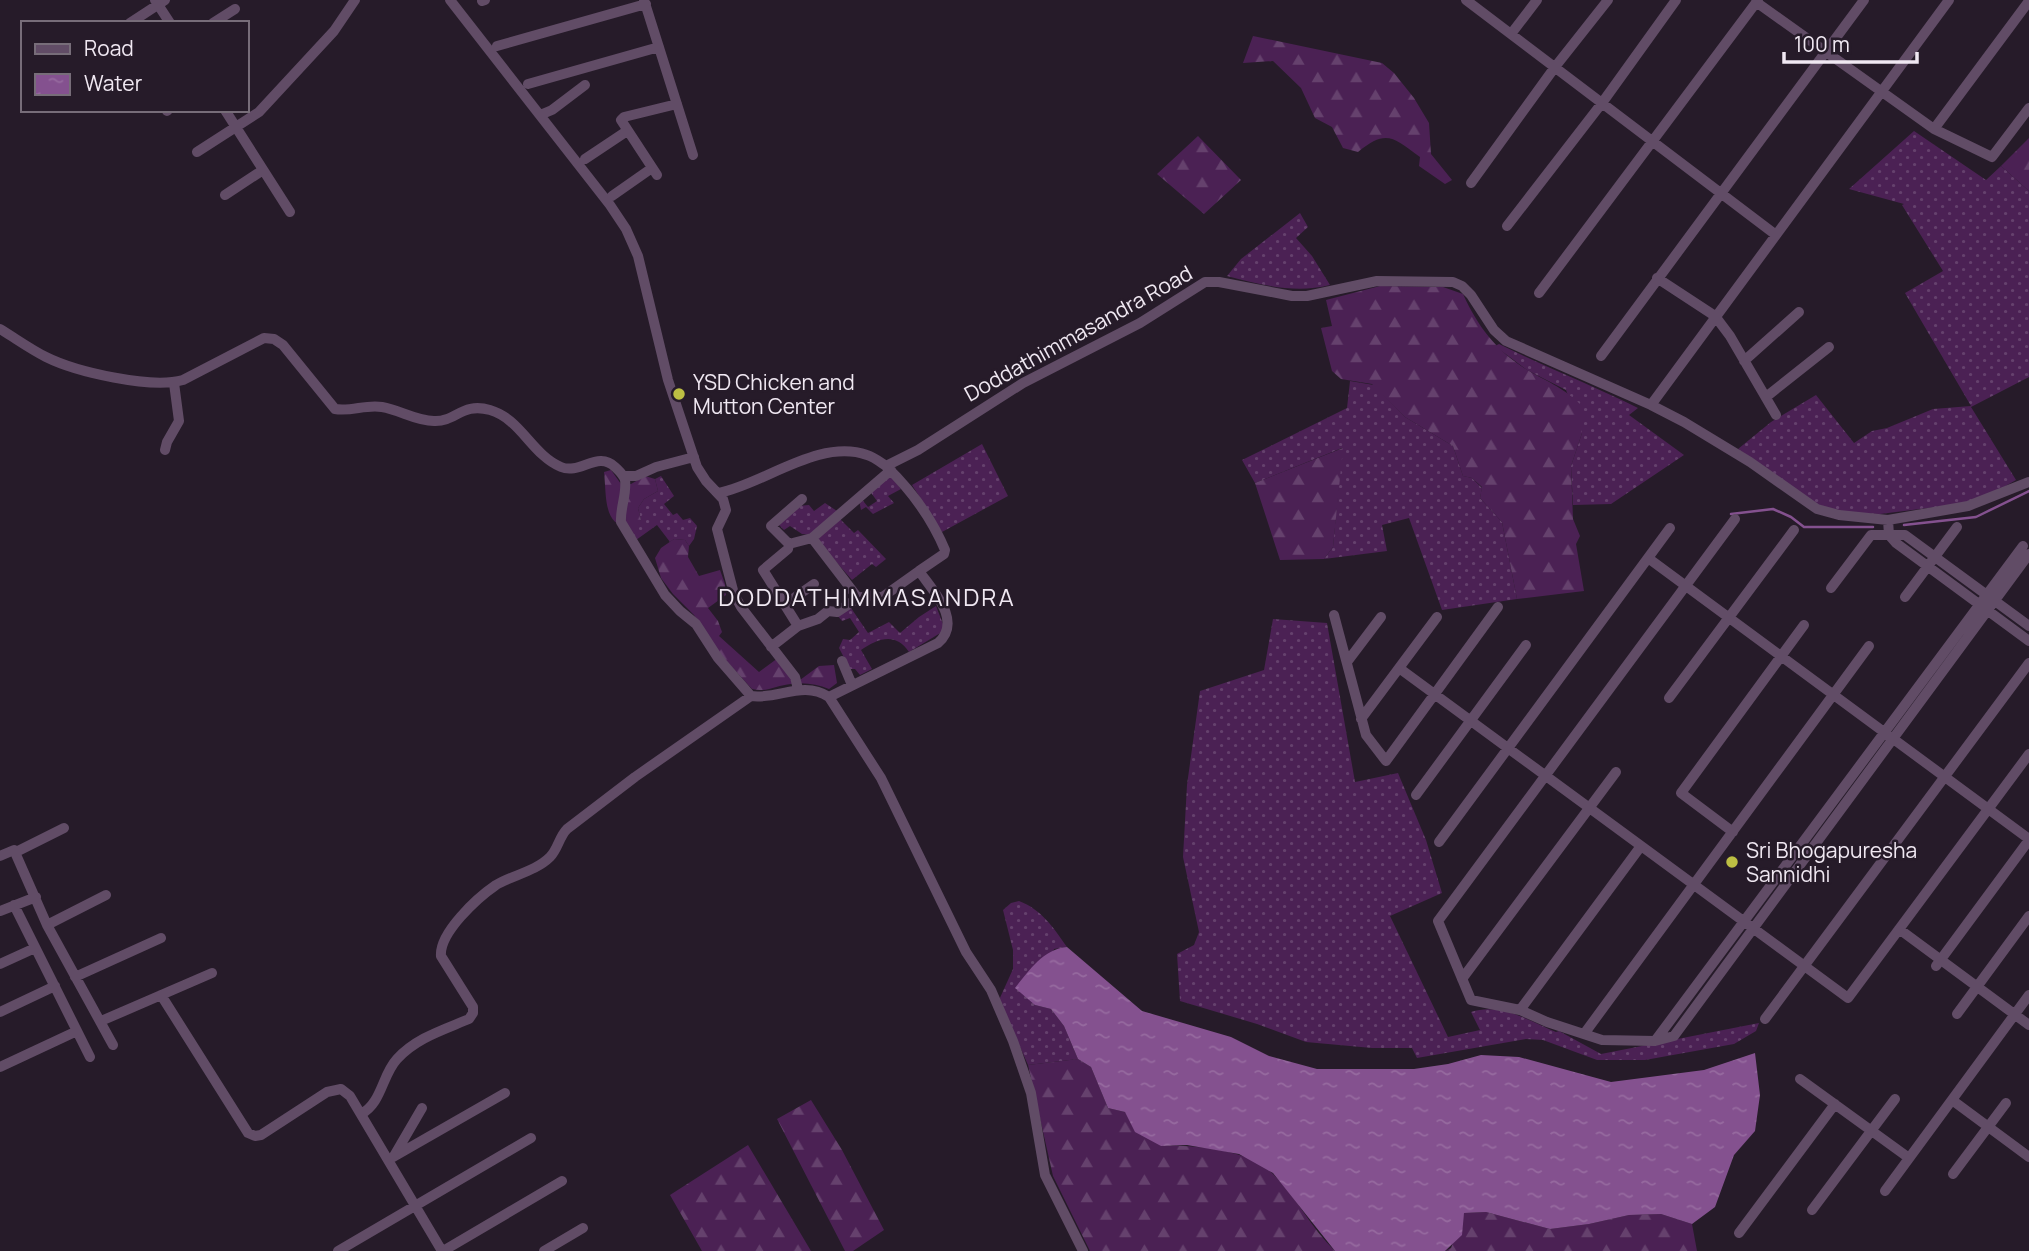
<svg xmlns="http://www.w3.org/2000/svg" width="2029" height="1251" viewBox="0 0 2029 1251" font-family="Manrope,sans-serif">
	<style>
		.grass { fill: url(#grass-dots) }
		.forest { fill: url(#forest-firs) }
		.water { fill: url(#water-ripples) }
		.lines { fill: none; stroke-linecap: round; stroke-linejoin: round }
		.stream { stroke: #84518f; stroke-width: 2.5 }
		.minor { stroke: #614c66; stroke-width: 10 }
		.poi-dot { fill: #bdbf43; stroke: #261b29; stroke-width: 2.5 }
		.labels { text-anchor: middle; dominant-baseline: central; stroke-width: 5; stroke-linejoin: round; paint-order: stroke }
		.street-label { font-size: 21px; fill: #f0e8f2; stroke: #261b29 }
		.poi-label { font-size: 21px; fill: #f0e8f2; stroke: #261b29; text-anchor: start }
		.quarter-label { font-size: 24px; letter-spacing: 2px; fill: #f0e8f2; stroke: #261b29 }
	</style>
	<defs>
		<pattern id="grass-dots" width="8" height="8" patternUnits="userSpaceOnUse" patternTransform="scale(1.75)"><rect width="8" height="8" fill="#4b2154"/><path d="M2 2h.1M6 6h.1" fill="none" stroke="#65416d" stroke-width="1.8" stroke-linecap="round"/></pattern>
		<pattern id="forest-firs" width="22" height="20" patternUnits="userSpaceOnUse" patternTransform="scale(1.75)"><rect width="22" height="20" fill="#4b2154"/><path d="M5 1l3.5 6h-7zM16 11l3.5 6h-7z" fill="#65416d"/></pattern>
		<pattern id="water-ripples" width="26" height="14" patternUnits="userSpaceOnUse" patternTransform="scale(1.75)"><rect width="26" height="14" fill="#84518f"/><path d="M2 4q2-2 4 0t4 0M15 11q2-2 4 0t4 0" fill="none" stroke="#966a9f"/></pattern>
	</defs>
	<rect width="100%" height="100%" fill="#261b29"/>
	<path class="grass" d="M1914 131 1986 180 2001 166 2029 191V377L1971 407 2016 480 1990 495 1968 503 1880 514 1844 513 1816 504 1738 449 1771 422 1816 395 1854 443 1872 431 1887 428 1933 409 1971 406 1905 293 1943 271 1902 205 1904 204 1849 189Z
		M1300 213 1308 227 1296 238 1312 256 1330 285C1295 294 1262 285 1227 276L1241 259Z
		M1499 344C1545 367 1592 385 1638 408L1629 415 1684 455 1611 504 1573 505 1571 466 1582 433 1566 390 1527 370 1495 346Z
		M1350 381 1374 385 1405 417 1453 446 1463 476 1472 478 1482 488 1480 498 1502 522 1517 599 1442 610 1409 518 1382 525 1387 551 1324 559 1333 547 1342 448 1255 483 1242 460 1347 408Z
		M982 444 1008 496 942 532 912 485Z
		M890 475 901 489 888 496 894 503 873 514 866 507 861 510 859 500 860 497 868 507 877 501 869 490Z
		M661 476 674 496 664 504 673 515 677 513 683 520 690 518 697 526 694 539 689 546 685 540 674 539 670 542 657 525 636 540 628 528 641 520 638 508 644 499 658 491 655 479Z
		M825 503 837 511 812 535 802 534 790 526 784 530 779 525 797 506 809 505 814 511Z
		M838 517 854 533 858 530 886 559 876 567 872 564 852 580 817 540Z
		M936 606 943 624 942 632 909 652C896 632 878 638 861 650L872 669 860 675 855 669H850L839 648 843 639 850 640 859 632 850 618 842 621 837 615 851 608 868 633 889 622 900 633 919 617Z
		M1273 619 1327 623 1355 782 1398 773 1426 840 1442 893 1390 916 1448 1037 1480 1030 1471 1012C1500 1002 1530 1021 1556 1032L1559 1031 1601 1054 1759 1023 1756 1031 1734 1044 1645 1060H1597L1543 1040 1526 1039 1417 1058 1412 1048H1372L1306 1042 1257 1024 1180 1001 1177 954 1194 945 1199 932 1183 857 1187 785 1200 691 1264 670Z
		M1019 901C1041 909 1054 928 1067 947L1054 949 1035 1005 1051 1009 1064 1026 1078 1059 1028 1065 999 1000 1013 969V950L1003 910 1011 903Z"/>
	<path class="forest" d="M1253 36 1382 63 1394 73 1414 98 1429 123 1431 154 1452 180 1445 184 1419 166 1420 157C1393 137 1386 129 1358 152L1343 148 1332 127 1315 118 1301 88 1273 61 1243 63Z
		M1198 136 1241 180 1204 214 1157 174Z
		M2029 138V191L2001 166Z
		M1380 286 1443 287 1463 294C1478 327 1497 352 1529 371 1550 383 1564 388 1582 406V433L1571 466 1573 519 1580 536 1576 544 1584 591 1517 599 1502 522 1480 498 1482 487 1472 478 1463 476 1453 446 1405 417 1372 384 1341 379 1332 371 1321 328 1332 326 1326 300Z
		M1343 448 1333 547 1324 559 1280 560 1255 483Z
		M611 470 621 484H631L645 476 655 479 658 491 644 499 638 508 641 520 639 526C602 533 607 498 604 472Z
		M674 539 685 540 689 546 688 557 699 576 720 570 725 584 726 595 708 608 718 621 722 632 719 636 759 672 778 658 800 680 819 666 834 665 837 683 829 689C817 684 804 682 791 684 777 685 766 693 752 689L711 644 694 615 673 594 661 578 655 558 661 548Z
		M1078 1059 1091 1067 1108 1108 1125 1112 1161 1146C1194 1145 1249 1149 1274 1175 1297 1198 1311 1228 1335 1251H1090L1053 1176 1028 1065Z
		M811 1100 842 1150 884 1230 853 1251H845L777 1119Z
		M748 1145 811 1251H702L670 1195Z
		M1486 1212 1550 1229 1589 1224 1629 1215 1661 1214 1692 1224 1697 1251H1445L1451 1248 1464 1213Z"/>
	<path class="water" d="M1067 947 1142 1011 1231 1037 1269 1056 1317 1069H1414L1448 1064 1481 1055 1519 1057 1611 1082 1704 1070 1755 1053 1760 1095 1755 1131 1734 1155 1715 1207 1692 1224 1661 1214 1629 1215 1589 1224 1550 1229 1486 1212 1464 1213 1462 1235 1445 1251H1335L1273 1173 1239 1154 1187 1145 1161 1146 1135 1132 1125 1112 1108 1108 1091 1067 1078 1059 1064 1026 1051 1009 1035 1005 1015 988C1029 971 1043 949 1067 947Z"/>
	<g class="lines">
		<path class="stream" d="M1731 514 1773 509 1791 517 1804 527H1873
			M1904 525 1976 517 2029 491"/>
		<path class="minor" d="M155 0 170 23
			M450 0 610 205 626 229 638 256 668 380 697 467 706 481 723 499 726 510 717 529 734 594 741 607 795 677 798 689
			M644 0 693 155
			M1466 0 1776 235
			M482 1 485 0
			M1756 2 1934 129 1992 157 2029 108
			M130 23 165 0
			M213 23 235 9
			M1511 34 1537 0
			M497 46 646 4
			M528 84 659 47
			M225 110 290 212
			M167 111 168 110
			M540 115 552 110 585 85
			M1934 129 2029 1
			M197 152 259 112 334 31 355 0
			M585 159 627 131
			M657 175 621 120 624 117 677 104
			M1471 183 1555 67 1608 0
			M225 195 263 170
			M612 196 652 168
			M1507 226 1602 103 1676 0
			M1657 278 1715 316 1730 336 1776 415
			M1539 293 1758 0
			M0 329C15 338 30 349 46 357 76 372 151 389 183 380L264 338 274 339 283 345 335 409C351 412 366 404 382 407 400 410 416 421 434 421 456 422 462 402 490 410 521 419 532 455 561 467 580 475 598 450 615 467 619 471 623 474 625 480 627 494 620 508 621 522L665 595 680 611 696 624 718 658 751 696C779 700 802 680 829 697L881 778 966 952 991 990 1013 1041 1031 1093 1045 1175 1083 1251
			M1601 356 1864 0
			M1744 361 1799 312
			M1766 397 1829 347
			M1651 405 1949 0
			M165 450 167 442 179 421 174 383
			M624 476H636L656 467 694 457
			M719 493C764 484 819 438 867 455 874 457 880 462 886 466L918 450 1023 383 1140 323 1205 282H1219L1292 296H1307L1377 281 1453 282 1462 286 1471 295 1494 330 1506 341 1651 405 1684 422 1750 462 1817 509 1839 515 1888 520 1968 506 2029 482
			M1735 519 1438 921 1471 1000 1520 1010 1547 1022 1602 1040 1655 1041 1674 1036 2029 554
			M1888 520 1889 535 1896 543 2029 641
			M789 544 771 526 802 499
			M1648 558 2029 839
			M1831 588 1871 535H1905L2029 626
			M1905 597 1957 527
			M858 598 873 595 881 598 919 571
			M784 605 814 584
			M1334 615 1366 735 1386 761 1498 607
			M798 626 763 570 788 549 789 544 812 538
			M771 647 798 626 818 619 828 611 837 612 858 598 812 538 891 470
			M842 661 852 685
			M1347 662 1381 617
			M1399 668 1848 998 2029 754
			M829 697 938 643C963 621 933 591 919 571L944 554 945 550C932 519 911 490 886 466
			M1669 698 1794 530
			M1361 719 1437 617
			M1416 795 1526 645
			M1733 832 1681 793 1804 625
			M1439 842 1670 528
			M16 852 64 828
			M0 856 14 850 47 925 113 1045
			M14 905 90 1057
			M0 911 36 897
			M47 925 106 895
			M1899 929 2029 1025
			M0 964 35 948
			M1936 966 2029 840
			M75 977 161 938
			M1462 979 1616 772
			M161 995 248 1133 255 1136 261 1135 327 1092 341 1089 350 1096 442 1251
			M1520 1010 1641 846
			M0 1012 55 986
			M1957 1014 2029 916
			M1765 1019 2029 663
			M101 1021 212 973
			M1584 1034 1869 646
			M1655 1041 2023 546
			M0 1067 77 1031
			M1800 1079 1909 1158
			M1952 1100 2029 1157
			M361 1114C382 1103 382 1075 397 1059 416 1038 443 1030 469 1019L473 1013V1007L441 956C439 933 477 898 496 885 513 875 536 871 550 857 558 849 559 837 567 829L635 777 751 696
			M394 1156 422 1108
			M388 1160 505 1093
			M1953 1174 2006 1103
			M1885 1191 2029 995
			M1812 1210 1895 1099
			M1739 1233 1835 1104
			M338 1251 531 1138
			M443 1251 562 1181
			M544 1251 583 1228"/>
	</g>
	<g class="poi-dot">
		<circle cx="679" cy="394" r="7"/>
		<circle cx="1732" cy="862" r="7"/>
	</g>
	<g class="labels">
		<g class="street-label">
			<text transform="translate(1078 333) rotate(-29)">Doddathimmasandra Road</text>
		</g>
		<g class="poi-label">
			<text x="693" y="382">YSD Chicken and<tspan x="693" dy="24">Mutton Center</tspan></text>
			<text x="1746" y="850">Sri Bhogapuresha<tspan x="1746" dy="24">Sannidhi</tspan></text>
		</g>
		<g class="quarter-label">
			<text x="867" y="596">DODDATHIMMASANDRA</text>
		</g>
	</g>
	<rect x="21" y="21" width="228" height="91" fill="#261b29" stroke="#776d79" stroke-width="2"/>
	<rect x="35" y="44" width="35" height="10" fill="#614c66" stroke="#776d79" stroke-width="2"/>
	<text x="84" y="56" font-size="21" fill="#f0e8f2">Road</text>
	<rect x="35" y="74" width="35" height="21" fill="url(#water-ripples)" stroke="#776d79" stroke-width="2"/>
	<text x="84" y="91" font-size="21" fill="#f0e8f2">Water</text>
	<path d="M1784 52v10h133v-10" fill="none" stroke="#f0e8f2" stroke-width="3.5"/>
	<text x="1794" y="52" font-size="21" fill="#f0e8f2" stroke="#261b29" stroke-width="5" paint-order="stroke">100 m</text>
</svg>
